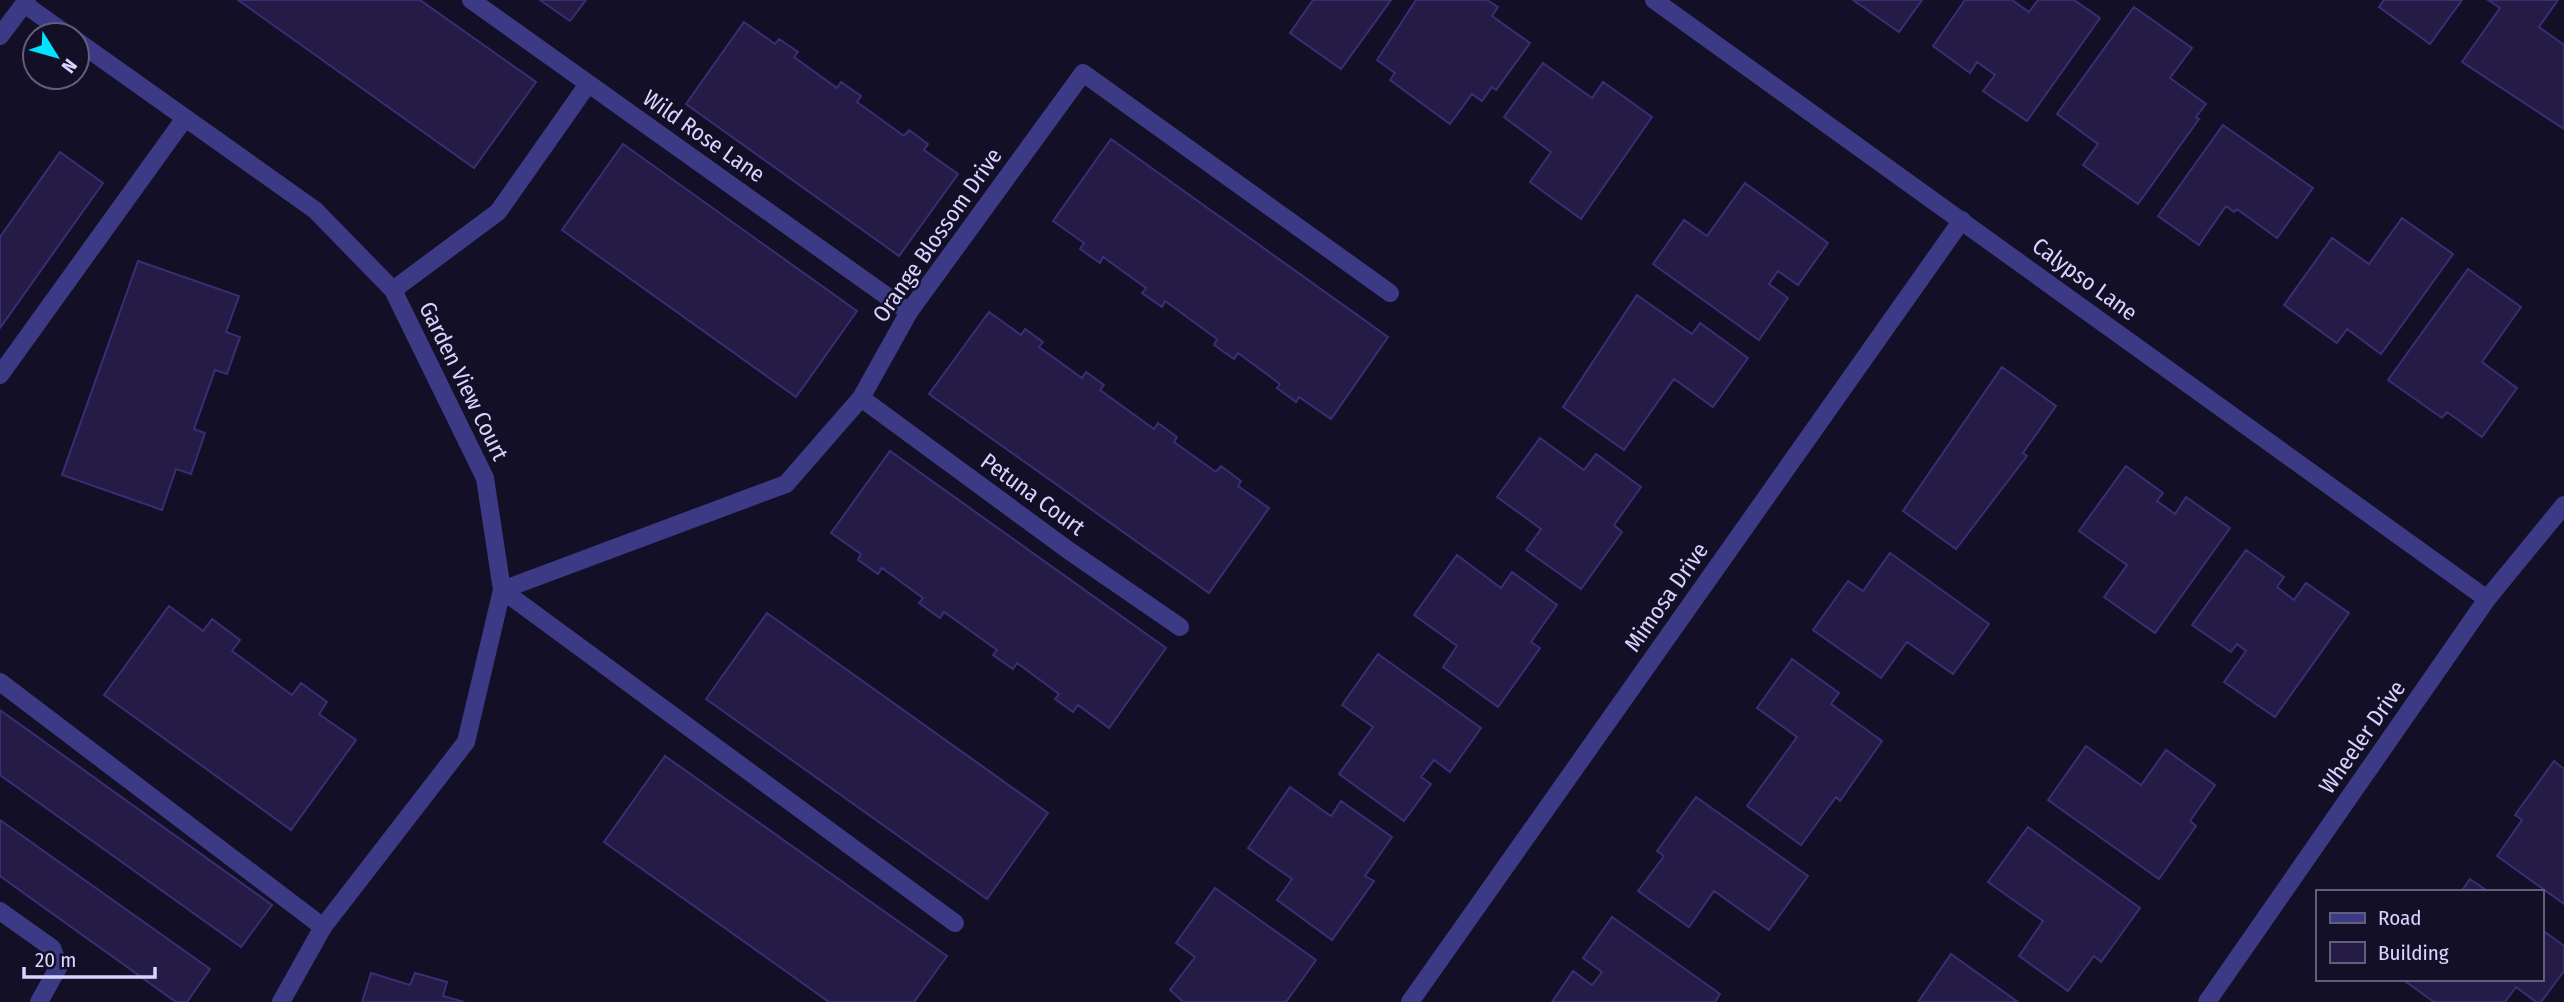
<svg xmlns="http://www.w3.org/2000/svg" width="2564" height="1002" viewBox="0 0 2564 1002" font-family="'Fira Sans Condensed',sans-serif">
	<style>
		.building { fill: #241b47; stroke: #3b2d73; stroke-width: 2 }
		.lines { fill: none; stroke-linecap: round; stroke-linejoin: round }
		.lane { stroke: #3d3a85; stroke-width: 18 }
		.street { stroke: #3d3a85; stroke-width: 18 }
		.labels { text-anchor: middle; dominant-baseline: central; stroke-width: 5; stroke-linejoin: round; paint-order: stroke }
		.street-label { font-size: 23px; fill: #d9d4ff; stroke: #130f26 }
	</style>
	<rect width="100%" height="100%" fill="#130f26"/>
	<path class="building" d="M238 0H420L536 82 474 168Z
		M540 0H586L570 21Z
		M1313 0H1391L1341 69 1290 33Z
		M1416 0H1487L1498 7 1492 16 1530 43 1496 90 1492 87 1482 101 1472 94 1450 124 1390 80 1395 73 1377 60Z
		M1853 0H1922L1899 32Z
		M1965 0H2012L2029 12 2038 0H2074L2100 18 2027 121 1983 91 1995 75 1977 62 1970 73 1933 46Z
		M2384 0H2462L2430 44 2379 7Z
		M2488 0H2558L2539 27 2564 45V129L2462 62 2500 8Z
		M2134 7 2192 48 2170 78 2206 104 2196 117 2199 119 2138 204 2083 165 2098 144 2057 114Z
		M744 22 775 44 779 39 798 52 794 57 837 88 841 82 861 96 857 102 904 136 909 130 928 144 924 150 958 174 899 256 686 104Z
		M1543 63 1592 98 1603 82 1652 117 1581 219 1530 182 1551 152 1504 117Z
		M2223 125 2313 188 2277 238 2237 209 2234 212 2226 206 2199 245 2158 216Z
		M1111 139 1388 337 1331 419 1299 397 1296 402 1277 388 1280 384 1238 353 1234 359 1214 345 1217 339 1165 301 1162 307 1142 293 1146 288 1103 257 1100 263 1080 249 1084 243 1053 221Z
		M623 144 857 311 796 397 562 230Z
		M60 152 103 183 0 328V237Z
		M1745 183 1828 243 1798 285 1778 271 1769 284 1788 298 1759 340 1653 264 1684 220 1707 236Z
		M2402 218 2453 254 2381 354 2347 329 2337 343 2284 305 2332 238 2369 264Z
		M138 261 239 296 226 332 240 337 227 374 215 370 194 429 205 433 191 474 176 469 162 510 62 475Z
		M2468 269 2521 307 2482 362 2517 388 2482 437 2447 412 2442 418 2388 380Z
		M1637 295 1692 334 1700 323 1748 358 1713 407 1674 379 1624 450 1563 407Z
		M989 312 1021 335 1025 329 1043 342 1039 347 1082 378 1086 372 1104 385 1100 390 1154 429 1158 423 1177 437 1174 442 1216 472 1221 466 1241 481 1238 486 1269 508 1209 593 929 394Z
		M2002 367 2056 406 2023 453 2027 456 1956 549 1903 511Z
		M1540 438 1584 470 1596 454 1641 487 1614 525 1622 532 1581 589 1526 550 1541 529 1497 497Z
		M890 451 1166 648 1109 728 1078 705 1073 712 1055 699 1059 694 1017 663 1013 669 993 655 997 650 944 612 940 618 919 603 923 598 882 568 878 574 858 560 861 554 831 533Z
		M2126 466 2163 493 2157 501 2175 514 2186 497 2230 528 2155 633 2104 597 2127 565 2079 531Z
		M2246 550 2284 577 2277 587 2294 600 2306 583 2349 613 2275 717 2224 682 2246 651 2237 644 2231 652 2192 625Z
		M1890 553 1989 624 1953 674 1907 642 1881 678 1813 630 1848 581 1863 591Z
		M1457 555 1501 588 1512 572 1557 605 1531 642 1540 648 1498 707 1443 667 1457 646 1414 615Z
		M169 606 203 631 212 619 240 640 232 651 292 695 301 683 327 702 319 714 356 740 291 830 104 695Z
		M767 613 1048 813 987 899 706 699Z
		M1378 654 1481 728 1450 772 1434 760 1421 777 1431 784 1404 821 1339 774 1373 727 1342 705Z
		M1792 659 1839 693 1831 704 1882 741 1840 801 1836 797 1801 845 1747 806 1797 737 1757 708Z
		M0 710 272 905 241 947 0 775Z
		M2086 746 2141 785 2166 750 2215 785 2190 821 2196 826 2159 879 2048 800Z
		M665 756 947 956 914 1002H829L604 842Z
		M2554 761 2564 769V904L2497 856 2522 820 2515 815Z
		M1290 787 1331 816 1341 801 1392 837 1365 876 1374 881 1332 940 1277 900 1292 879 1248 848Z
		M1696 797 1808 876 1769 930 1714 891 1689 927 1638 891 1664 856 1657 851Z
		M0 820 210 969 187 1002H176L0 876Z
		M2028 827 2140 908 2101 962 2094 956 2068 991 2019 956 2043 921 1988 882Z
		M2470 879 2489 892H2461Z
		M1215 888 1316 960 1286 1002H1183L1170 990 1195 957 1176 943Z
		M1612 917 1720 994 1715 1002H1552L1573 971 1592 985 1602 972 1583 958Z
		M2541 929 2564 946V971L2541 1002H2536L2516 987 2505 1002H2434L2402 979H2541Z
		M1951 954 2018 1002H1918Z
		M371 973 410 985 415 973 447 982 443 996 464 1002H362Z"/>
	<g class="lines">
		<path class="lane" d="M393 290 498 212 588 84
			M0 375 185 118
			M0 682 323 927
			M0 911 52 948 59 966 39 1002"/>
		<path class="street" d="M471 0 909 312
			M1654 0 2487 599
			M24 4 68 35
			M0 36 27 0
			M77 41 315 210 393 290 485 478 502 590 466 742 323 927 281 1002
			M861 398 1068 550 1180 627
			M502 590 786 484 861 398 909 312 1083 73 1390 293
			M502 590 955 923
			M1410 1002 1962 220
			M2207 1002 2487 599 2564 505"/>
	</g>
	<g class="labels">
		<g class="street-label">
			<text transform="translate(704 136) rotate(35)">Wild Rose Lane</text>
			<text transform="translate(937 235) rotate(-55)">Orange Blossom Drive</text>
			<text transform="translate(2085 279) rotate(36)">Calypso Lane</text>
			<text transform="translate(464 381) rotate(64)">Garden View Court</text>
			<text transform="translate(1033 494) rotate(36)">Petuna Court</text>
			<text transform="translate(1666 597) rotate(-55)">Mimosa Drive</text>
			<text transform="translate(2362 737) rotate(-55)">Wheeler Drive</text>
		</g>
	</g>
	<rect x="2316" y="890" width="228" height="91" fill="#130f26" stroke="#625e7d" stroke-width="2"/>
	<rect x="2330" y="913" width="35" height="10" fill="#3d3a85" stroke="#625e7d" stroke-width="2"/>
	<text x="2378" y="925" font-size="21" fill="#d9d4ff">Road</text>
	<rect x="2330" y="942" width="35" height="21" fill="#241b47" stroke="#625e7d" stroke-width="2"/>
	<text x="2378" y="960" font-size="21" fill="#d9d4ff">Building</text>
	<g transform="translate(56 56) rotate(127)"><circle r="33" fill="#130f26" stroke="#625e7d" stroke-width="2"/>
	<path d="M0-5L12 26L0 18L-12 26Z" fill="#00e5ff"/>
	<text y="-10" font-size="19" font-weight="bold" text-anchor="middle" fill="#d9d4ff">N</text>
	</g>
	<path d="M24 967v10h131v-10" fill="none" stroke="#d9d4ff" stroke-width="3.5"/>
	<text x="35" y="967" font-size="21" fill="#d9d4ff" stroke="#130f26" stroke-width="5" paint-order="stroke">20 m</text>
</svg>
